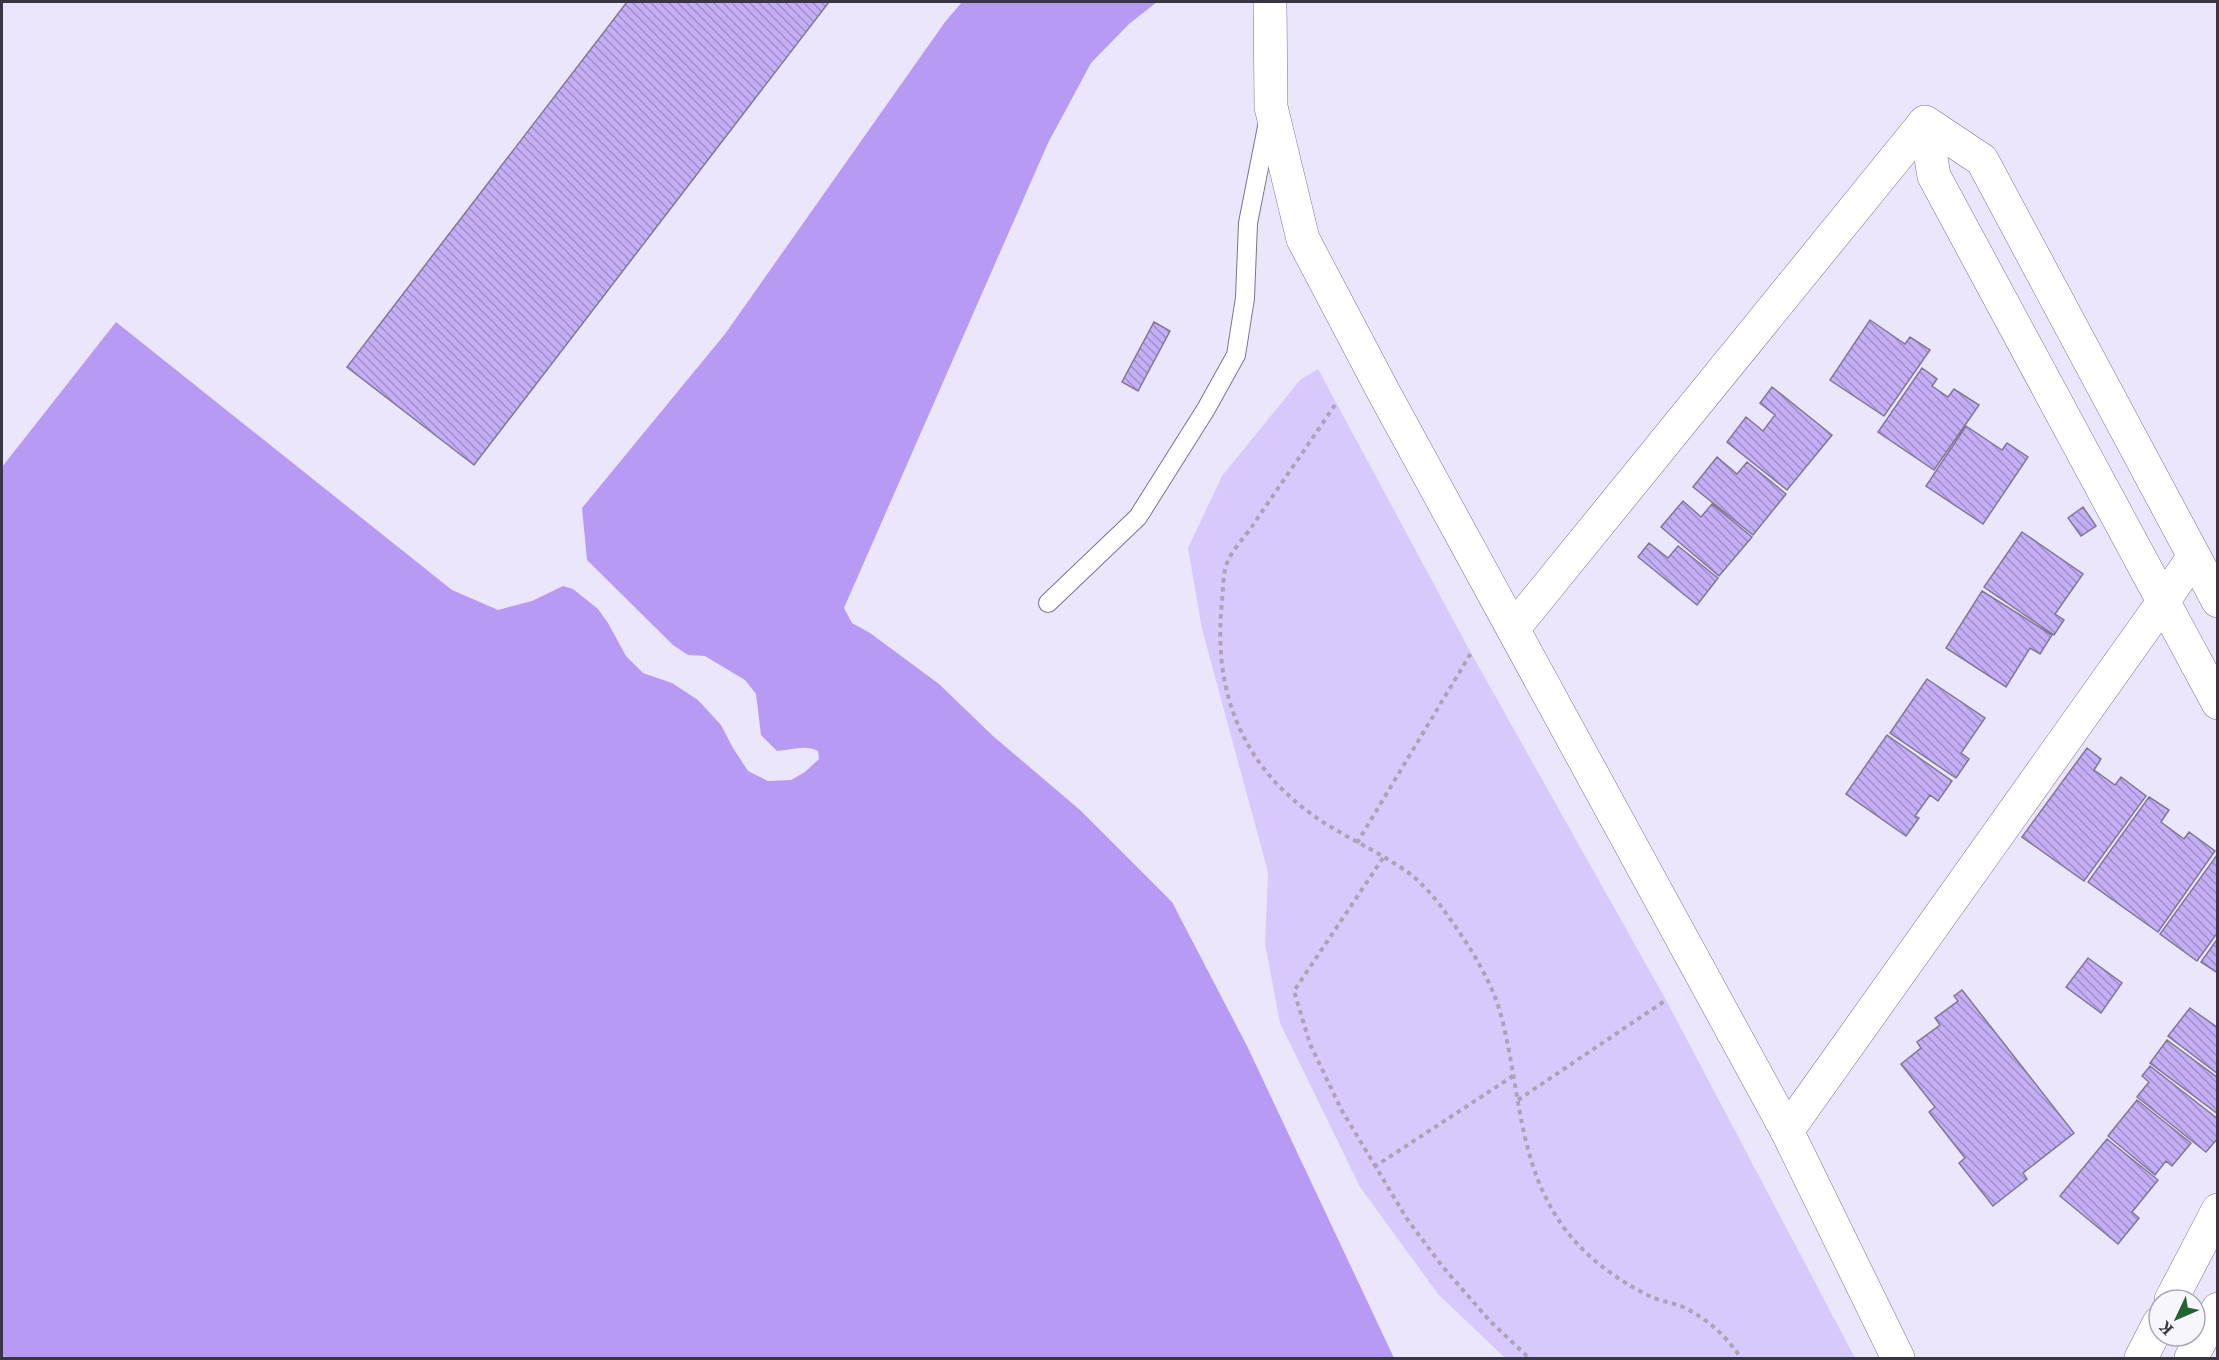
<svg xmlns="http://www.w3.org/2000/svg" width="2219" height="1360" viewBox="0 0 2219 1360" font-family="'Noto Serif',serif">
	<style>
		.park { fill: #d8c9fd }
		.water { fill: #b79af3 }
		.building { fill: url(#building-back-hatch); stroke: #817797; stroke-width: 1.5 }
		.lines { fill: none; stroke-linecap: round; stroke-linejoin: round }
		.lane-casing { stroke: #7c7292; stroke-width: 20 }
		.street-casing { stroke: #7c7292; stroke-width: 34 }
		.secondary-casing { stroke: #7c7292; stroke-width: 34 }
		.path { stroke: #aaa4b7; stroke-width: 4; stroke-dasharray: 4.5 4.5; stroke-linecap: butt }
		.lane { stroke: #fff; stroke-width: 18 }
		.street { stroke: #fff; stroke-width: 33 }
		.secondary { stroke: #fff; stroke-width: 33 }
	</style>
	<defs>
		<pattern id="building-back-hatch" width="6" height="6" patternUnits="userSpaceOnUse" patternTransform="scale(1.5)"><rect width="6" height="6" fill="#c4aef6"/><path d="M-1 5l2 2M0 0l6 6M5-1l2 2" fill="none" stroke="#a08ec9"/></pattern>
	</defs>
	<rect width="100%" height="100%" fill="#ece6fc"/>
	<path class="park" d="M1318 369 1471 653 1666 1000 1855 1358H1505L1438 1294 1360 1187 1280 1023 1265 944 1268 872 1202 629 1188 548 1222 476 1300 380Z"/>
	<path class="water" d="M962 2H1157L1129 24 1091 63 1048 143 844 608 852 623 870 633 939 684 993 736 1080 810 1172 902 1247 1046 1394 1358H2V467L116 322 452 590 498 610 532 601 563 586 573 589 598 609 608 623 626 656 643 673 672 683 698 700 721 725 733 748 748 771 768 781 791 780 805 772 819 759 818 751C805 744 791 750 777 751L761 735 756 694 745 680 705 656 688 655 673 645 587 560 582 508 725 334 945 22Z"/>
	<path class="building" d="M627 2H829L474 465 347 367Z
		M1870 320 1905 344 1910 337 1930 350 1884 416 1830 380Z
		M1154 322 1170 331 1138 391 1122 382Z
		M1922 368 1937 379 1932 386 1948 397 1954 389 1979 405 1934 470 1878 432Z
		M1772 387 1832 435 1787 490 1727 442 1746 417 1763 431 1775 415 1760 403Z
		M1966 426 2002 450 2007 443 2028 457 1983 524 1926 486Z
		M1717 457 1737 474 1747 462 1786 494 1753 535 1693 487Z
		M1683 501 1701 517 1712 504 1752 537 1719 576 1661 527Z
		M2083 507 2096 526 2081 536 2068 518Z
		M2022 532 2083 574 2055 614 2064 620 2054 635 1984 587Z
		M1649 543 1668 558 1678 546 1718 578 1697 605 1638 557Z
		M1982 591 2052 635 2040 654 2030 648 2006 687 1946 648Z
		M1927 679 1985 718 1961 753 1969 759 1956 778 1890 733Z
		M1887 735 1952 781 1938 801 1930 795 1915 816 1919 818 1906 836 1846 794Z
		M2087 748 2101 759 2094 770 2115 785 2121 777 2146 796 2084 881 2022 837Z
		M2149 797 2169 810 2161 822 2184 839 2189 832 2215 851 2158 932 2088 882Z
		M2217 855 2218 932 2197 961 2160 934Z
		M2218 938V973L2201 962Z
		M2088 958 2122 983 2101 1013 2066 987Z
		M1962 990 2074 1133 2023 1173 2027 1179 1993 1206 1959 1163 1965 1158 1929 1112 1935 1107 1901 1064 1921 1048 1917 1042 1940 1025 1935 1018 1958 1001 1954 996Z
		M2190 1008 2218 1028V1074L2168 1036Z
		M2167 1040 2218 1078V1114L2150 1063Z
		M2150 1066 2218 1119V1138L2206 1152 2137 1097 2149 1082 2142 1076Z
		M2137 1100 2191 1143 2172 1166 2166 1161 2155 1175 2108 1136Z
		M2107 1139 2158 1180 2132 1212 2139 1218 2118 1244 2060 1196Z"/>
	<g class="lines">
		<g class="lane-casing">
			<path id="lane" d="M1048 603 1138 517 1206 409 1236 355 1245 298 1248 223 1268 122"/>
		</g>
		<g class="street-casing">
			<path id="street" d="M1925 122 1934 176 2218 703
				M1925 122 1982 160 2218 601
				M1513 629 1925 122
				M1787 1131 2163 602 2194 556
				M2171 1300 2218 1210
				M2141 1358 2159 1323
				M2191 1358 2218 1309"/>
		</g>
		<g class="secondary-casing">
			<path id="secondary" d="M1270 2 1271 107 1303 239 1383 391 1787 1131 1898 1358"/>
		</g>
		<path class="path" d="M1335 405C1308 445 1280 485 1253 525 1245 537 1230 552 1226 566 1223 577 1223 590 1222 602 1213 685 1238 758 1306 810 1339 836 1381 851 1414 877 1424 886 1435 898 1443 909 1466 941 1490 976 1501 1015 1521 1090 1517 1168 1568 1233 1589 1260 1623 1284 1654 1298 1664 1302 1674 1303 1683 1307 1708 1319 1726 1336 1741 1358
			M1357 843 1471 653
			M1383 858 1294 991 1310 1044 1341 1109 1407 1219 1442 1266 1490 1321 1529 1358
			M1518 1100 1666 1000
			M1374 1167 1513 1076"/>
		<use href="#lane" class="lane"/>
		<use href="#street" class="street"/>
		<use href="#secondary" class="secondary"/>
	</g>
	<rect width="2219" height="1360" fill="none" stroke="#393543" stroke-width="6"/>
	<g transform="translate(2177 1318) rotate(226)"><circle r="28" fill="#f8f6fd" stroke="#aca9b3" stroke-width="1.5"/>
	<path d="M0-4.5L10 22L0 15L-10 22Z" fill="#216631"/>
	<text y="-9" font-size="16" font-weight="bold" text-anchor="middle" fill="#393543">K</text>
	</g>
</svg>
